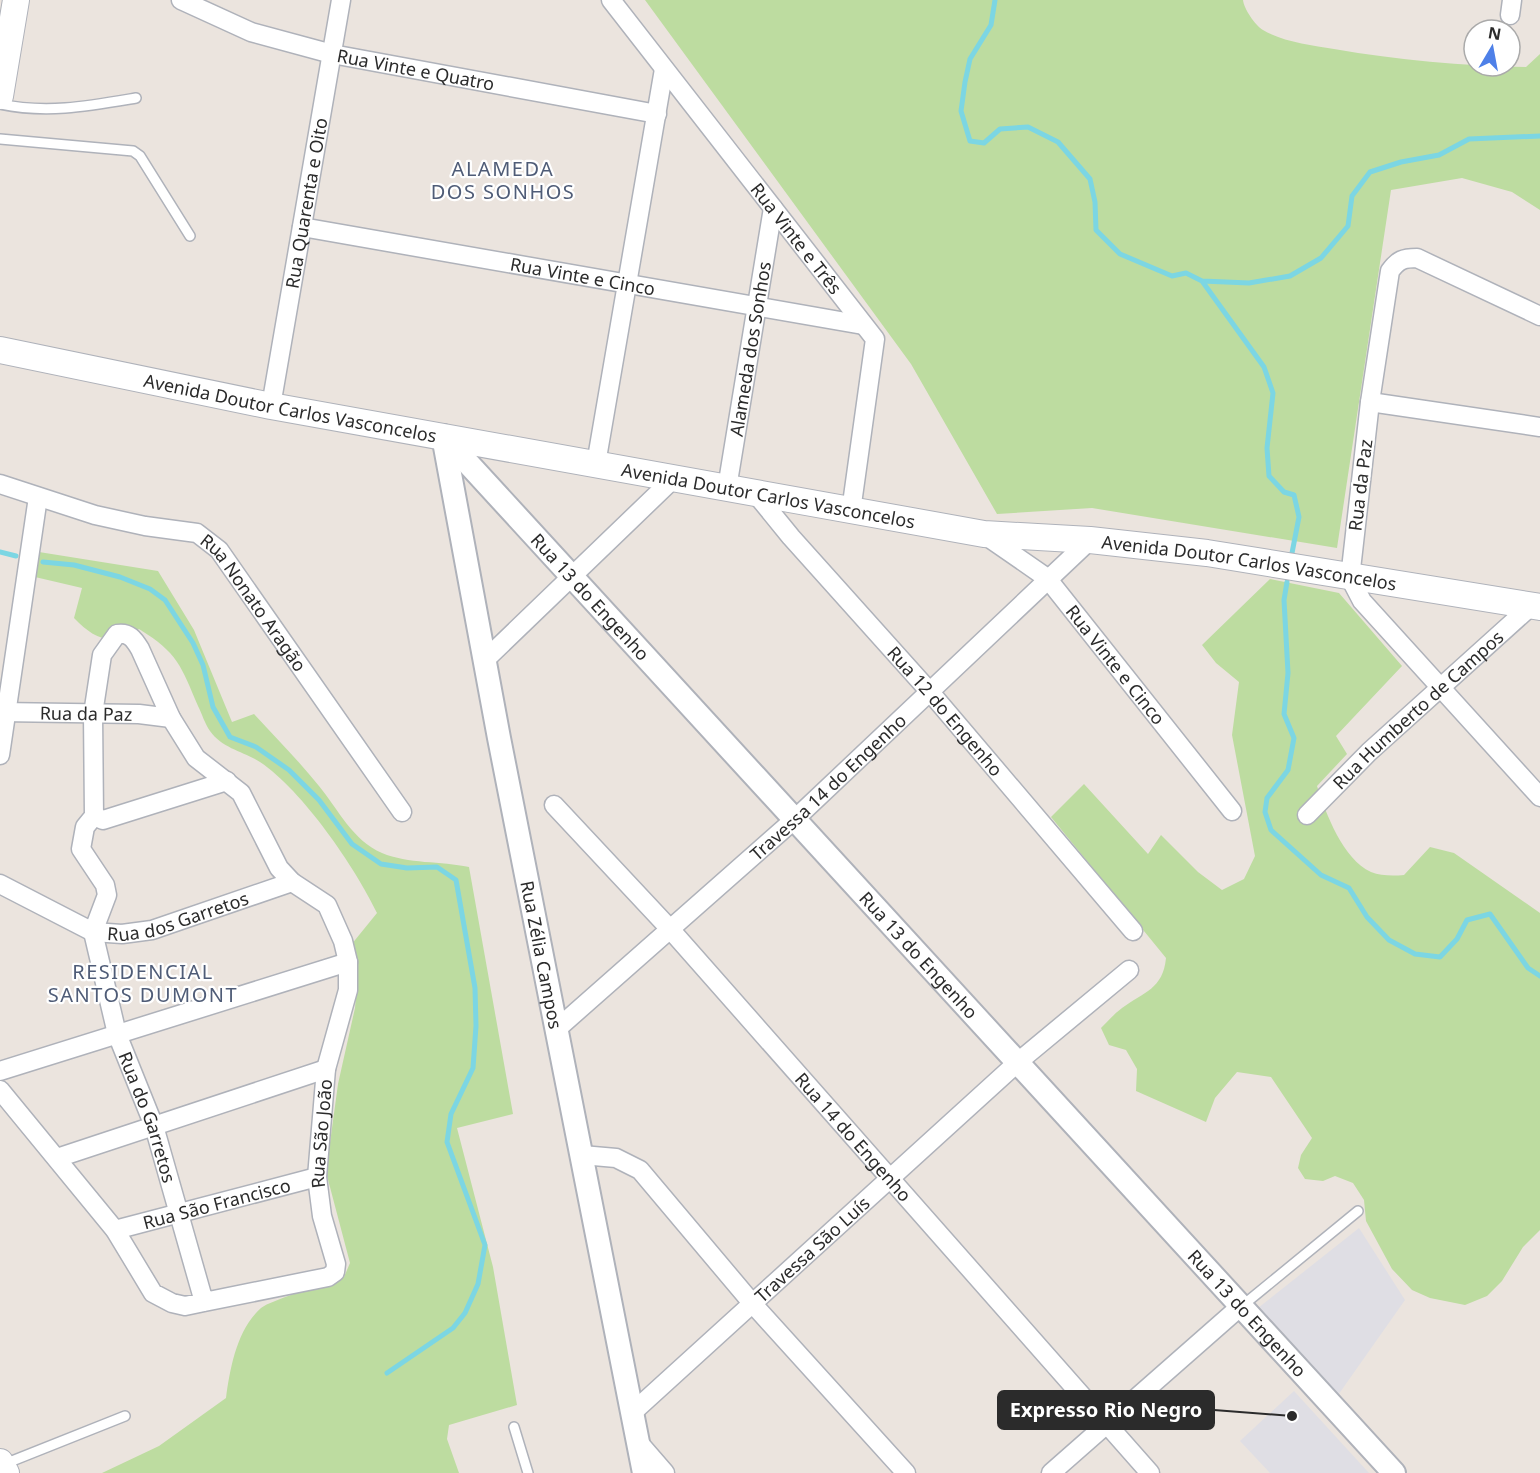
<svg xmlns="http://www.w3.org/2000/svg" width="1540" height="1473" viewBox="0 0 1540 1473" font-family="'Noto Sans',sans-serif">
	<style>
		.industrial { fill: #dfdee4 }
		.green { fill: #bddca0 }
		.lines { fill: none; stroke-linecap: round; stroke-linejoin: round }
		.stream { stroke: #7cd6e3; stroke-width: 5 }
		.service-casing { stroke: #afb2ba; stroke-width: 12 }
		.minor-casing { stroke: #afb2ba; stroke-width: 21 }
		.tertiary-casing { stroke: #afb2ba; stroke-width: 26 }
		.secondary-casing { stroke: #afb2ba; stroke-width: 28 }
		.service { stroke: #fff; stroke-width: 9 }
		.minor { stroke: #fff; stroke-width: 18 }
		.tertiary { stroke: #fff; stroke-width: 22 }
		.secondary { stroke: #fff; stroke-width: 26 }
		.labels { text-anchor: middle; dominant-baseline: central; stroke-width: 4.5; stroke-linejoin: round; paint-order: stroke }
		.street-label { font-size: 18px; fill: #2b2b2b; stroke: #fff }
		.neighbourhood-label { font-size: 20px; letter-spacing: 1.5px; fill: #4f5c77; stroke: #fff }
		.leader { fill: none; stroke: #2b2b2b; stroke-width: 2 }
		.callout-dot { fill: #2b2b2b; stroke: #fff; stroke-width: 2 }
		.callout { fill: #2b2b2b; stroke: #2b2b2b; stroke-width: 2 }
		.callout-label { font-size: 20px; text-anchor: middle; font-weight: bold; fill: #fff }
	</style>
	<rect width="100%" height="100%" fill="#ebe4de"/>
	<path class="industrial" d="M1359 1228 1405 1300 1336 1398 1258 1308Z
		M1294 1391 1369 1473H1270L1240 1441Z"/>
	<path class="green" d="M645 0H1243C1244 9 1255 25 1263 30 1283 42 1311 45 1334 49 1398 60 1462 66 1526 67L1540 54V210L1512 192 1462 178 1391 190 1337 548 1092 508 997 514 911 364Z
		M39 552 158 571 194 630 232 722 254 714C276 738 299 761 319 786 338 809 353 841 382 853 408 864 441 861 469 867L513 1114 457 1128 493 1267 517 1405 449 1425 447 1439 459 1473H102L159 1446 226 1398C230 1368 237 1329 261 1308 271 1300 328 1283 344 1277L350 1263 326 1172 338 1084 355 1008 358 972 351 945 377 913C355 867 303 791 260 762 243 751 223 749 210 731 205 724 202 714 198 706 181 666 178 653 139 629 113 647 95 640 74 618L82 588 35 577Z
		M1270 579 1339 593 1402 666 1336 736 1347 754 1317 786C1326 814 1343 859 1371 872 1381 876 1393 876 1404 875L1430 847 1454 853 1540 913V1230L1523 1247 1502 1281 1487 1296 1465 1305 1430 1298 1412 1290 1392 1269 1366 1221 1364 1200 1353 1183 1335 1176 1323 1181 1305 1179 1298 1168 1301 1155 1312 1138 1271 1077 1237 1072 1215 1098 1206 1122 1136 1091 1137 1069 1126 1050 1109 1045 1101 1028C1108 1021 1114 1014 1122 1008 1144 992 1163 989 1166 958L1051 817 1084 784 1148 854 1161 835 1198 872 1222 890 1244 879 1255 856 1232 735 1239 682 1216 663 1202 645Z"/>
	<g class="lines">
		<path class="stream" d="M995 0 991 25 970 59 965 82 961 111 970 141 984 143 1000 129 1028 127 1058 142 1090 179 1095 202 1096 230 1120 254 1172 276 1186 273 1202 281 1264 367 1273 393 1267 448 1269 476 1284 492 1294 495 1299 517 1292 553
			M1202 281 1249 283 1290 276 1321 258 1348 226 1352 196 1370 172 1401 162 1439 155 1469 139 1540 136
			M0 552 16 556
			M43 562 74 565 120 577 150 589 165 600 193 643 203 665 213 707 230 737 256 747 289 770 319 800 352 844 381 864 407 868 437 867 456 880 475 988 476 1026 473 1068 451 1114 447 1142 485 1245 478 1284 465 1313 453 1328 387 1373
			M1287 582 1284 600 1288 673 1284 714 1294 738 1288 770 1267 798 1265 812 1271 830 1321 875 1349 888 1367 917 1389 940 1415 954 1440 957 1457 939 1467 920 1490 914 1528 968 1540 976"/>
		<g class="service-casing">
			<path id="service" d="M0 104C47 114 89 106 136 98
				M0 139 133 151 140 156 190 236
				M1242 1306 1358 1211
				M514 1427 528 1473
				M2 1465 125 1416"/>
		</g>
		<g class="minor-casing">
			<g id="minor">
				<path id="s1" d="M181 0 251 32 332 54 657 114"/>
				<path id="s2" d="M611 0 875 339 851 511"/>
				<path d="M1510 15 1512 0"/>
				<path id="s3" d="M302 227 863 325"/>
				<path d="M1540 316 1417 258C1403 258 1398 260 1390 271L1370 402 1350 578 1362 601 1540 797"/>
				<path d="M1370 402 1540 427"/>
				<path id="s4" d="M271 406 341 0"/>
				<path d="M596 464 664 69"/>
				<path id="s5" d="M0 484 95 515 145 526 197 533 219 550 402 812"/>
				<path id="s6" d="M727 488 773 208"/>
				<path id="s7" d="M756 494 791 537 930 692 1133 931"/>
				<path id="s8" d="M985 535 1047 578 1232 811"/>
				<path d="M485 660 673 479"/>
				<path id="s9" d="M0 712 139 714 171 718"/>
				<path d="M0 755 38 497"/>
				<path id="s10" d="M554 805 670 929 1150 1473"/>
				<path id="s11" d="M1307 815 1369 752 1531 606"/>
				<path d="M94 816 103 820 227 781"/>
				<path id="s12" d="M0 884 93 932 122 934 152 930 292 882"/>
				<path id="s13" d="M558 1028 795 819 1090 540"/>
				<path d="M0 1071 348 962"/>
				<path id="s14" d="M0 1090 115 1230 153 1293 172 1303 185 1306 204 1302 328 1277 335 1272 336 1264 322 1216 317 1177 326 1069 348 990V962L343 941 327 905 292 882 279 868 241 793 196 758 171 718 140 649C134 639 129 632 117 634L102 655 93 714 94 816 85 827 81 849 105 885 107 895 93 932 117 1034 154 1126 204 1302"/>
				<path d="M582 1155 616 1158 640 1170 752 1303 906 1473"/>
				<path d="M57 1158 326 1069"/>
				<path id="s15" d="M115 1230 317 1177"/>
				<path id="s16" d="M633 1412 1018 1062 1129 970"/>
				<path d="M639 1443 665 1473"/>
				<path d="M1051 1473 1241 1306"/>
			</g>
		</g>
		<g class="tertiary-casing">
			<g id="tertiary">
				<path id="s17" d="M443 436 1394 1473"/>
				<path id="s18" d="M443 436 499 738 644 1473"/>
			</g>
		</g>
		<g class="secondary-casing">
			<g id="secondary">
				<path d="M0 96 16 0"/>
				<path id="s19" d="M0 350 271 406 984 534 1090 540 1207 553 1540 607"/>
				<path d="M0 1462 6 1473"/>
			</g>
		</g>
		<use href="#service" class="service"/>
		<use href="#minor" class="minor"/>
		<use href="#tertiary" class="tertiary"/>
		<use href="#secondary" class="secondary"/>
	</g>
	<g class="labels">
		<g class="street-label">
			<text stroke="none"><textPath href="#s1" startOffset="246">Rua Vinte e Quatro</textPath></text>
			<text stroke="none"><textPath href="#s4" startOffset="206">Rua Quarenta e Oito</textPath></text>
			<text stroke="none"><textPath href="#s2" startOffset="302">Rua Vinte e Três</textPath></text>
			<text stroke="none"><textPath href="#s3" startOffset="285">Rua Vinte e Cinco</textPath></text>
			<text stroke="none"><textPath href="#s6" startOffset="141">Alameda dos Sonhos</textPath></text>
			<text stroke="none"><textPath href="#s19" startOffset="296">Avenida Doutor Carlos Vasconcelos</textPath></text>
			<text transform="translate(1360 485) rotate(-83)">Rua da Paz</text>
			<text stroke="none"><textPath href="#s19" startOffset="782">Avenida Doutor Carlos Vasconcelos</textPath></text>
			<text stroke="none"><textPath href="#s19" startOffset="1268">Avenida Doutor Carlos Vasconcelos</textPath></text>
			<text stroke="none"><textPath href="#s17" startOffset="218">Rua 13 do Engenho</textPath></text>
			<text stroke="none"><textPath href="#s5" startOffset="294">Rua Nonato Aragão</textPath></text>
			<text stroke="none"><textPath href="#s8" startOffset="186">Rua Vinte e Cinco</textPath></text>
			<text stroke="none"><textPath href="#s11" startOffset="153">Rua Humberto de Campos</textPath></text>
			<text stroke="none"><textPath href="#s7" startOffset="288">Rua 12 do Engenho</textPath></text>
			<text stroke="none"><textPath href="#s9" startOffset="86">Rua da Paz</textPath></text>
			<text stroke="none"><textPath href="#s13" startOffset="362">Travessa 14 do Engenho</textPath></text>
			<text stroke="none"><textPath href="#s12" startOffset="192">Rua dos Garretos</textPath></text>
			<text stroke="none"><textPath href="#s17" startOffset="704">Rua 13 do Engenho</textPath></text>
			<text stroke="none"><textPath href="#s18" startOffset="528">Rua Zélia Campos</textPath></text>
			<text stroke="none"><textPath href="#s14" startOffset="1686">Rua do Garretos</textPath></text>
			<text stroke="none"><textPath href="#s14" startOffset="585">Rua São João</textPath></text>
			<text stroke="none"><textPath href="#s10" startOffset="447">Rua 14 do Engenho</textPath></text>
			<text stroke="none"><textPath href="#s15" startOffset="105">Rua São Francisco</textPath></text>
			<text stroke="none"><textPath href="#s16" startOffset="242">Travessa São Luís</textPath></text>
			<text stroke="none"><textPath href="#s17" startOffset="1190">Rua 13 do Engenho</textPath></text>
		</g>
		<g class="neighbourhood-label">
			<text x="503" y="168">ALAMEDA<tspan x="503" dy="23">DOS SONHOS</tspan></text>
			<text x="143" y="971">RESIDENCIAL<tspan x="143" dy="23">SANTOS DUMONT</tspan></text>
		</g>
	</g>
	<path class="leader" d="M1292 1416L1214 1410"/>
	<circle class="callout-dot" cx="1292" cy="1416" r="6"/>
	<rect class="callout" x="998" y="1391" width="216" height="38" rx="6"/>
	<g class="callout-label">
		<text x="1106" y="1417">Expresso Rio Negro</text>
	</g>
	<g transform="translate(1492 48) rotate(10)"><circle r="28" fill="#ffffff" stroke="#aaaaaa" stroke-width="1.5"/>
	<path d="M0-4.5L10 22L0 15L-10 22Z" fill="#4e80e8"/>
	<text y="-9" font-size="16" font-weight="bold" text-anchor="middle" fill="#2b2b2b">N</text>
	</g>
</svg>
